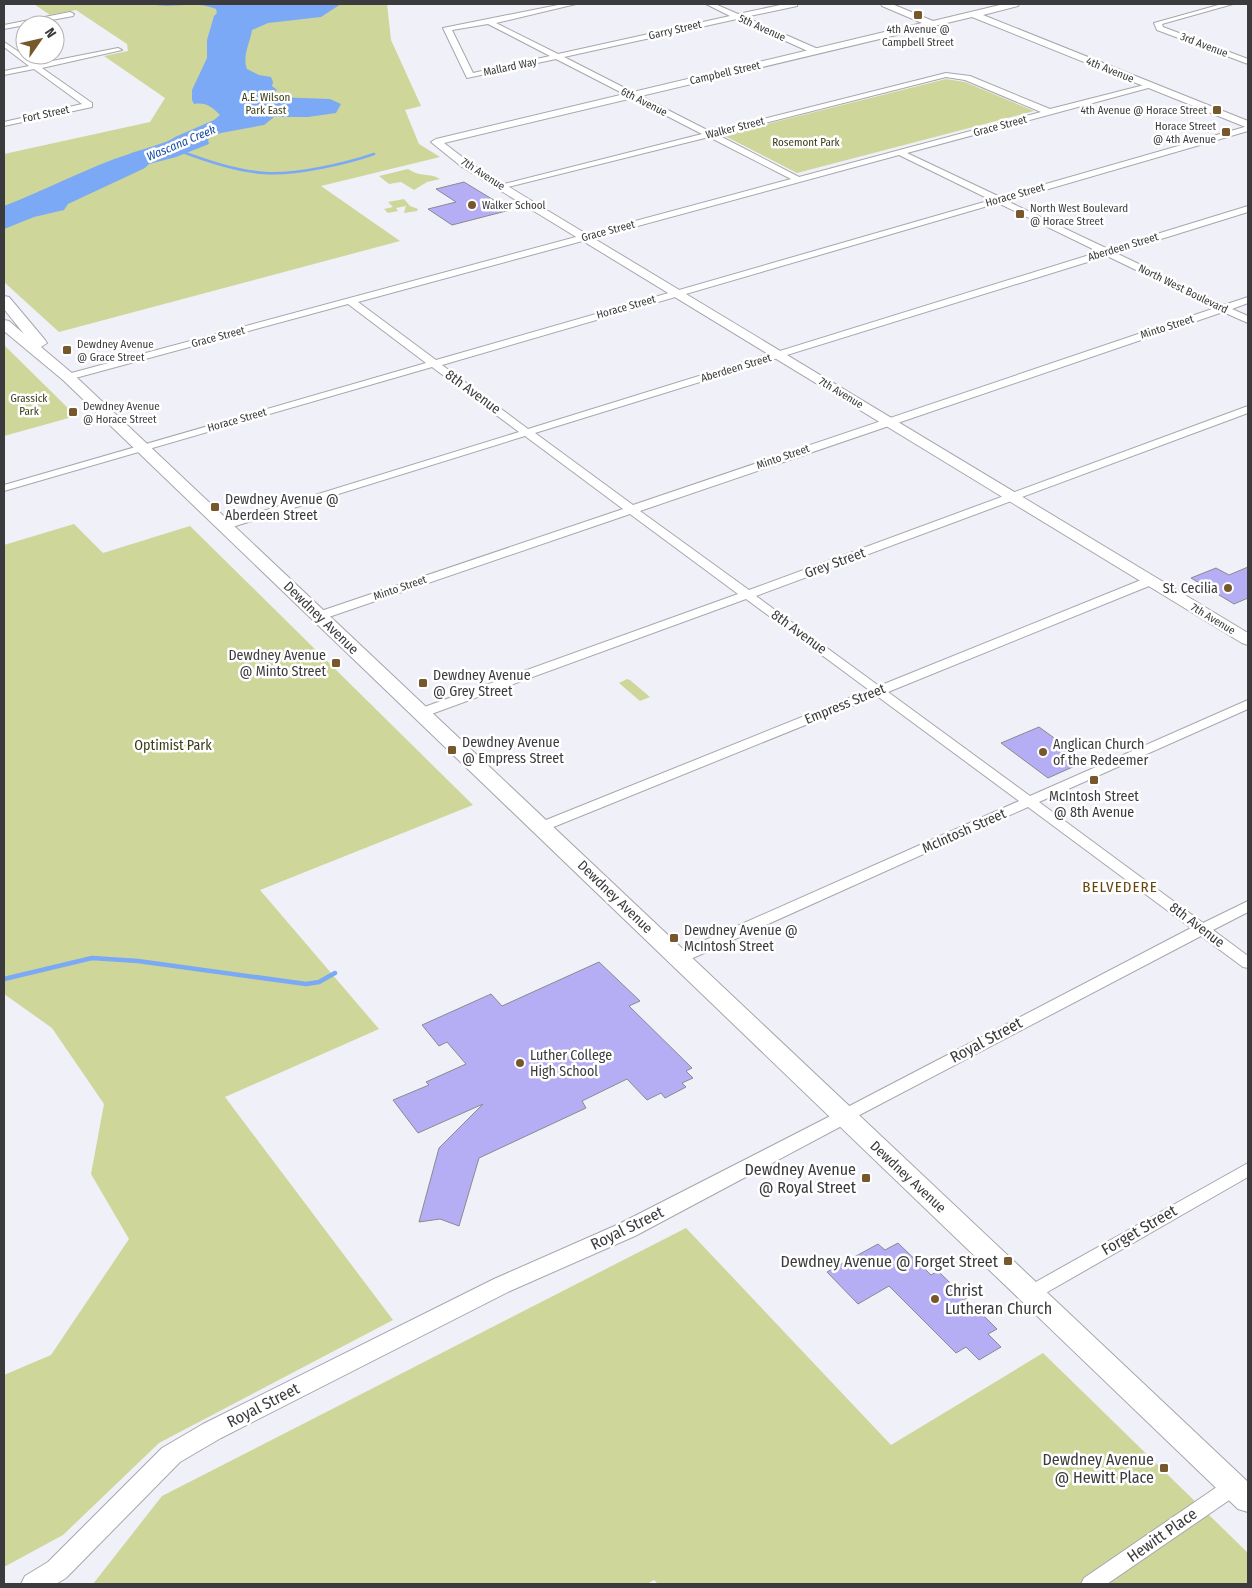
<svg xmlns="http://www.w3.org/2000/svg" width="1252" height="1588" viewBox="0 0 1252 1588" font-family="'Fira Sans Condensed',sans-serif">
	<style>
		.green { fill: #ced699 }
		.water { fill: #7ba9f6 }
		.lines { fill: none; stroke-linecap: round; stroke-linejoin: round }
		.stream-far1 { stroke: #7ba9f6; stroke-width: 2.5 }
		.stream { stroke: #7ba9f6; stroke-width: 4.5 }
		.building { fill: #b6aef4; stroke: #8a8990 }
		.minor-casing { stroke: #a6a6ad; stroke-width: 2 }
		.tertiary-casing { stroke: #a6a6ad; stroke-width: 2 }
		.secondary-casing { stroke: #a6a6ad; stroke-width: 2 }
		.minor { fill: #fff; fill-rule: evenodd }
		.tertiary { fill: #fff; fill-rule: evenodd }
		.secondary { fill: #fff; fill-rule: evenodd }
		.poi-dot { fill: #76582c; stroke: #fff; stroke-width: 2 }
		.labels { text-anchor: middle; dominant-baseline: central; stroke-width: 5; stroke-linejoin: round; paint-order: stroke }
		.far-street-label { font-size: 11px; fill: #3b3b3e; stroke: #fff }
		.far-poi-label { font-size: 11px; fill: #3b3b3e; stroke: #fff; text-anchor: start }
		.far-park-label { font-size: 11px; fill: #393d14; stroke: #fff }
		.far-water-label { font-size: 12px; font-style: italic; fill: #164ca4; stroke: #fff }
		.street-label { font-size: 14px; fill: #3b3b3e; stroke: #fff }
		.poi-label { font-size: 14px; fill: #3b3b3e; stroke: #fff; text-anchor: start }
		.park-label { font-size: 14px; fill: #393d14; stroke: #fff }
		.neighbourhood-label { font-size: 15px; letter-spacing: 1px; fill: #664610; stroke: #fff }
		.near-street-label { font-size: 16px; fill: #3b3b3e; stroke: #fff }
		.near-poi-label { font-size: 16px; fill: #3b3b3e; stroke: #fff; text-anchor: end }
	</style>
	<rect width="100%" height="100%" fill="#f0f0f8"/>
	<path class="green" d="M34 4H387L391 40 421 106 405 110 419 144 440 157 321 186 400 241 59 332 4 282V154L150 122 165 98 104 56 128 51 127 44 76 10 50 15Z
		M946 79 965 82 1034 111 797 173 723 135Z
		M408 169C422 178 429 172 440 179L427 182 414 190 401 182 389 184 379 176Z
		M404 199 410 206 418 209 417 211 404 213 406 206 396 208 398 211 388 213 384 209 393 207 388 202Z
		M4 345 76 416 4 436Z
		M74 524 103 553 190 526 473 805 260 890 379 1029 225 1097 393 1320 159 1443 63 1535 4 1567V1375L51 1355 129 1239 91 1174 104 1104 52 1028 4 994V545Z
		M627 679 630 680 650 697 640 701 619 683Z
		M686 1228 891 1445 1043 1353 1248 1553V1584H658L654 1580 647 1584H93L162 1496Z"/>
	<path class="water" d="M150 4H341L321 17 268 23 252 30C250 43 242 56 247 69L259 75 271 77 273 82 272 86 277 90 273 93 274 97 330 99 341 104 336 113 308 117H274L264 125 221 133 213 136 208 140 209 144 176 157 149 164 145 168 68 204 64 210 34 217 4 229V206C46 190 86 168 129 154 139 150 168 143 175 137L214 120 220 115C212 107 206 102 194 104L192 100V90L207 58V40L214 16 217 13 216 9C196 0 171 9 150 4Z"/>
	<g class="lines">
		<path class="stream-far1" d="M180 151C207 161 236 171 265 173 296 175 345 164 374 154"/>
		<path class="stream" d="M4 979 92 958 138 961 306 984 319 982 335 973"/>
	</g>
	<path class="building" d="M464 182 510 210 452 225 428 209 456 202 436 189Z
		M1248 567V598L1234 604 1191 578 1216 568 1229 575Z
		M1039 727 1086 761 1048 778 1001 743Z
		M599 962 640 1001 629 1006 692 1068 686 1071 693 1078 682 1083 686 1087 665 1098 661 1093 647 1100 627 1079 582 1101 586 1108 479 1158 459 1226 440 1219 419 1222 439 1148 483 1104 418 1133 393 1100 429 1085 426 1082 466 1064 447 1042 439 1046 422 1025 491 994 502 1006Z
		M898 1243 931 1275 938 1271 997 1329 988 1334 1001 1347 979 1360 966 1347 956 1353 889 1286 858 1304 827 1272 878 1244 885 1250Z"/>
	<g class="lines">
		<g class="minor-casing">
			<path id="minor" d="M563 4H576L496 23 558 54 730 16 706 4H715L738 14 785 4H797V6L745 17 818 49V53H812L737 19 564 57 711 132 946 73 970 76 1050 109 1152 83V87L907 153 1000 197 1248 126V131L1007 201 1108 249 1248 206V212L1116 253 1224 305 1248 297V303L1232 309 1248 316V323L1223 312 640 511 749 590 1248 406V413L756 596 879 686 1146 578H1154L1156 581 1154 584 888 692 1030 796 1248 700V709L1039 802 1203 923 1248 901V912L1213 930 1248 956V968L1243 967 1201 936 850 1120 844 1122 838 1120 836 1116 838 1112 1191 928 1028 807 684 962H674L671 958 674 954 1019 801 877 696 546 830H536L534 827 536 824 869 690 746 599 426 716H416L414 713 416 710 738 594 630 514 323 619H315L313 616 315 613 623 509 525 436 229 528H221L219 526 221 524 519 432 432 367 4 491V485L426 363 348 304 68 380 64 379 63 377 64 375 791 179 709 137 500 189V185L702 134 556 59 467 78 443 28ZM488 24 550 56 473 73 452 30ZM946 77 965 80 1041 112 799 177 718 135ZM899 155 991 200 436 360 358 302ZM998 203 1099 252 528 429 442 365ZM1107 256 1215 308 633 505 535 433Z
				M1222 4H1233L1162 24 1163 27 1248 59V64L1157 30 1154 23Z
				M70 12 74 14 73 16 4 29V25Z
				M4 42 37 64 118 48 122 50 42 68 92 103V107L4 126V122L82 104 34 69 4 75V71L29 66 4 47Z
				M1248 1163V1177L1037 1298 1031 1300 1025 1298 1022 1293 1025 1288Z
				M1234 1478 1241 1480 1244 1486 1241 1492 1107 1584H1081L1084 1578 1227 1480Z"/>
		</g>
		<g class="tertiary-casing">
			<path id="tertiary" d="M881 4H892L933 21 1004 4H1019L1018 6 983 15 1248 121V128L972 17 444 143 470 163 545 209 1248 633V645L1242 643 537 213 462 167 431 142 436 139 922 23 882 6Z
				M844 1109 851 1111 854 1116 851 1121 635 1236 510 1291 221 1438 180 1462 66 1578 56 1584H21L25 1576 48 1562 162 1448 203 1424 494 1279 619 1224Z"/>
		</g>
		<g class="secondary-casing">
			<path id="secondary" d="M4 296 9 297 45 340 47 343 41 347 73 374 1248 1482V1512L1238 1509 63 380 4 331V320L9 321 24 334 4 309Z"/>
		</g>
		<use href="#minor" class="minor"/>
		<use href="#tertiary" class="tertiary"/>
		<use href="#secondary" class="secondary"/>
	</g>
	<g class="poi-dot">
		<rect x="913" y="10" width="10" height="10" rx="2.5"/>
		<rect x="1212" y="105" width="10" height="10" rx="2.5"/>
		<rect x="1221" y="127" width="10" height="10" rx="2.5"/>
		<circle cx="472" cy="205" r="5"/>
		<rect x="1015" y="209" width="10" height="10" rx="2.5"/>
		<rect x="62" y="345" width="10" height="10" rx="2.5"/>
		<rect x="68" y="407" width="10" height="10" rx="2.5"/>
		<rect x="210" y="502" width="10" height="10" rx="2.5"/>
		<circle cx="1228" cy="588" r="5"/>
		<rect x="331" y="658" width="10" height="10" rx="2.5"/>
		<rect x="418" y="678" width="10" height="10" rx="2.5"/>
		<rect x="447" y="745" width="10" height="10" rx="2.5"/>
		<circle cx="1043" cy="752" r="5"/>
		<rect x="1089" y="775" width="10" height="10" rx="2.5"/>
		<rect x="669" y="933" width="10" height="10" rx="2.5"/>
		<circle cx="520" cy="1063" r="5"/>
		<rect x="861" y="1173" width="10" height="10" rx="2.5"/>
		<rect x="1003" y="1256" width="10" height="10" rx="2.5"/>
		<circle cx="935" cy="1299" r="5"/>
		<rect x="1159" y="1463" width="10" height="10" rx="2.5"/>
	</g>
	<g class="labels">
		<g class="far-street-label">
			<text transform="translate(762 28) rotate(24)">5th Avenue</text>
			<text transform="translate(675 30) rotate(-13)">Garry Street</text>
			<text transform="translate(1204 45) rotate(21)">3rd Avenue</text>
			<text transform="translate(510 67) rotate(-12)">Mallard Way</text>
			<text transform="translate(1110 70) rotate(22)">4th Avenue</text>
			<text transform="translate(725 73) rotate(-13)">Campbell Street</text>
			<text transform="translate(644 102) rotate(27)">6th Avenue</text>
			<text transform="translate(46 114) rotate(-12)">Fort Street</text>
			<text transform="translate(1000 126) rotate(-15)">Grace Street</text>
			<text transform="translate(735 128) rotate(-14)">Walker Street</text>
			<text transform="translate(483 174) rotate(33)">7th Avenue</text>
			<text transform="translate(1015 195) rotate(-16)">Horace Street</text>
			<text transform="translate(608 231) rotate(-15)">Grace Street</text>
			<text transform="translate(1123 247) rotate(-17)">Aberdeen Street</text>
			<text transform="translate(1183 289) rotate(26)">North West Boulevard</text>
			<text transform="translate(626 307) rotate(-16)">Horace Street</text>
			<text transform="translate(1167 327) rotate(-18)">Minto Street</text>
			<text transform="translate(218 337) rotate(-15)">Grace Street</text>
			<text transform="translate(736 368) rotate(-17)">Aberdeen Street</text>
			<text transform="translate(841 393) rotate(31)">7th Avenue</text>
			<text transform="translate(237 420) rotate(-16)">Horace Street</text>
			<text transform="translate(783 457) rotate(-19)">Minto Street</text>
			<text transform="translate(400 588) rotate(-19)">Minto Street</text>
			<text transform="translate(1213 619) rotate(31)">7th Avenue</text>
		</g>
		<g class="far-poi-label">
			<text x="918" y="29" text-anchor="middle">4th Avenue @<tspan x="918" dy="13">Campbell Street</tspan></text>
			<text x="1207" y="110" text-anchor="end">4th Avenue @ Horace Street</text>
			<text x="1216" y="126" text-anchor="end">Horace Street<tspan x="1216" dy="13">@ 4th Avenue</tspan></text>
			<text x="482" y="205">Walker School</text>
			<text x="1030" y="208">North West Boulevard<tspan x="1030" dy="13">@ Horace Street</tspan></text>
			<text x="77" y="344">Dewdney Avenue<tspan x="77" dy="13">@ Grace Street</tspan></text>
			<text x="83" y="406">Dewdney Avenue<tspan x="83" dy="13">@ Horace Street</tspan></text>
		</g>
		<g class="far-park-label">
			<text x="266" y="97">A.E. Wilson<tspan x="266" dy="13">Park East</tspan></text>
			<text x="806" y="142">Rosemont Park</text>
			<text x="29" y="398">Grassick<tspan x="29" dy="13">Park</tspan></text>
		</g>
		<g class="far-water-label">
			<text transform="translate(181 143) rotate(-23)">Wascana Creek</text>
		</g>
		<g class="street-label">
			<text transform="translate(473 392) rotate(36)">8th Avenue</text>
			<text transform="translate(835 563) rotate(-20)">Grey Street</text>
			<text transform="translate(321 618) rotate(44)">Dewdney Avenue</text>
			<text transform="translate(799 632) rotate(36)">8th Avenue</text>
			<text transform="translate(845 704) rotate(-22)">Empress Street</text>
			<text transform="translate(964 831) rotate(-24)">McIntosh Street</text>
			<text transform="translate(615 897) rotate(44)">Dewdney Avenue</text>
			<text transform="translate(1197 925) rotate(37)">8th Avenue</text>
			<text transform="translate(908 1177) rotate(43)">Dewdney Avenue</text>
		</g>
		<g class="poi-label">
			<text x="225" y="499">Dewdney Avenue @<tspan x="225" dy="16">Aberdeen Street</tspan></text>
			<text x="1218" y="588" text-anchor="end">St. Cecilia</text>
			<text x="326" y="655" text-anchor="end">Dewdney Avenue<tspan x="326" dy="16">@ Minto Street</tspan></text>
			<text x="433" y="675">Dewdney Avenue<tspan x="433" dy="16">@ Grey Street</tspan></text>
			<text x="462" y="742">Dewdney Avenue<tspan x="462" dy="16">@ Empress Street</tspan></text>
			<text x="1053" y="744">Anglican Church<tspan x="1053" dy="16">of the Redeemer</tspan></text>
			<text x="1094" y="796" text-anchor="middle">McIntosh Street<tspan x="1094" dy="16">@ 8th Avenue</tspan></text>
			<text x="684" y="930">Dewdney Avenue @<tspan x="684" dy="16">McIntosh Street</tspan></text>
			<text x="530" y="1055">Luther College<tspan x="530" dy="16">High School</tspan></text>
		</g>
		<g class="park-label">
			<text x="173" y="745">Optimist Park</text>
		</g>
		<g class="neighbourhood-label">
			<text x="1120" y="887">BELVEDERE</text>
		</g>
		<g class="near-street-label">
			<text transform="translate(986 1040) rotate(-28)">Royal Street</text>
			<text transform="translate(627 1228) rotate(-26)">Royal Street</text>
			<text transform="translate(1139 1230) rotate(-30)">Forget Street</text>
			<text transform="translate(263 1405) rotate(-27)">Royal Street</text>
			<text transform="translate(1162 1535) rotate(-35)">Hewitt Place</text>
		</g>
		<g class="near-poi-label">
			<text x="856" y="1169">Dewdney Avenue<tspan x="856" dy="18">@ Royal Street</tspan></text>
			<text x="998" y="1261">Dewdney Avenue @ Forget Street</text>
			<text x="945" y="1290" text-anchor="start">Christ<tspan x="945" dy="18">Lutheran Church</tspan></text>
			<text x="1154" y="1459">Dewdney Avenue<tspan x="1154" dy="18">@ Hewitt Place</tspan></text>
		</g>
	</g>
	<rect width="1252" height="1588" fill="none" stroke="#3b3b3e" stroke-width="10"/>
	<g transform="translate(40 40) rotate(56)"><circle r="24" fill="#ffffff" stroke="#b1b1b2"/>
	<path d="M0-4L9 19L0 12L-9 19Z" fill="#76582c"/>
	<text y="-8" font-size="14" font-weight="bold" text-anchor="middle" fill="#3b3b3e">N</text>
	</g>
</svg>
